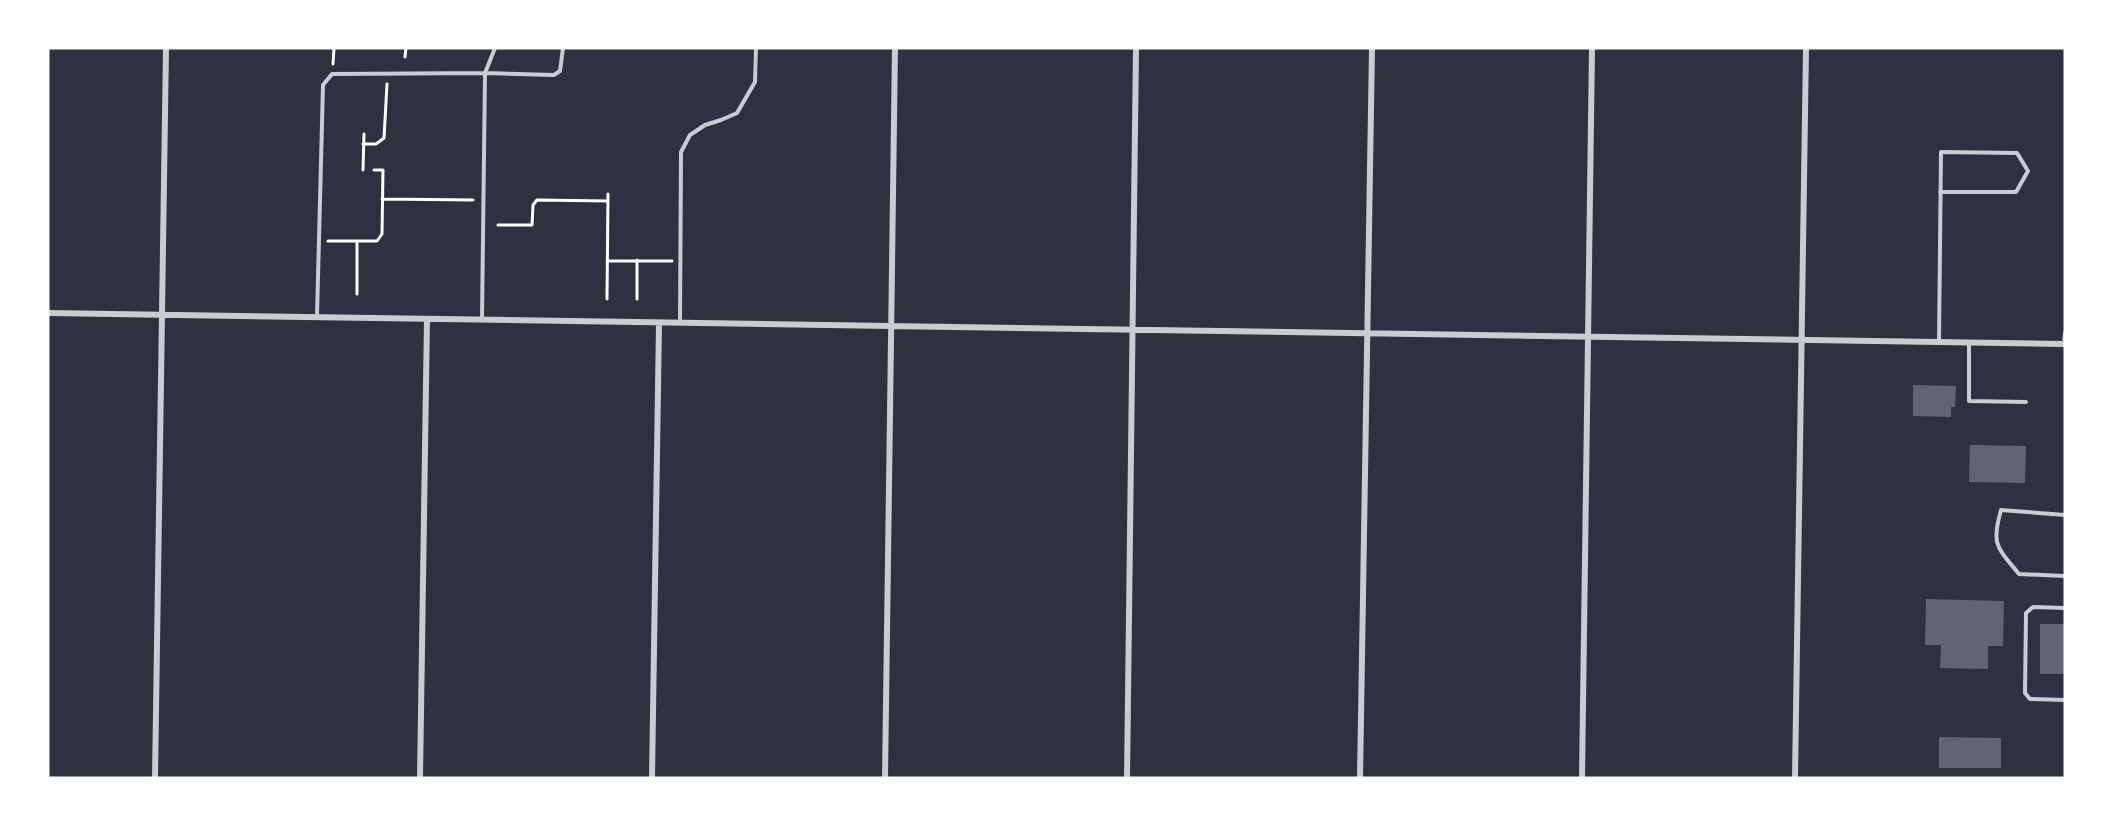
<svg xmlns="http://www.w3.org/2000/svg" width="2113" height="826" viewBox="0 0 2113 826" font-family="'Roboto Serif',serif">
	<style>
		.building { fill: #626471 }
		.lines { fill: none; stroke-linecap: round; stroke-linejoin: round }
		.path { stroke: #fff; stroke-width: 3 }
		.service { stroke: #caccd0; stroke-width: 4 }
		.minor { stroke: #caccd0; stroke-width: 6 }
	</style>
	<rect width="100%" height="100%" fill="#2d3142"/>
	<path class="building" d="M1913 385 1956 386 1955 407H1951V417L1913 416Z
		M1970 445 2026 446 2025 483 1969 482Z
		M1926 599 2004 601 2003 646H1988V669L1940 668 1941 645H1925Z
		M2040 624H2065V674H2040Z
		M1939 737 2001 738V768H1939Z"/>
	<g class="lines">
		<path class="path" d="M405 57 406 48
			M333 64 334 48
			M363 144H376L384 138 387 84
			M363 170 364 134
			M382 199 473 200
			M498 225H532L533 205 537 200 608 201
			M328 241H377L382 234 383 170H374
			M607 261H672
			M357 294V242
			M607 299 608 194
			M637 299V260"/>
		<path class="service" d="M317 316 323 85 332 74 485 73 554 75 560 71 563 48
			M482 319 485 73 495 48
			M680 322 681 152 690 135 705 125 721 120 737 113 755 82 756 48
			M1939 342 1941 152 2017 153 2028 171 2016 192H1940
			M1969 343V401L2026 402
			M2064 344 2065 333
			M2065 515 2001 510C1991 545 1997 547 2019 574L2065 576
			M2065 608 2033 607 2026 613 2025 693 2030 699 2065 700"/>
		<path class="minor" d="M48 313 2065 344
			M155 778 166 48
			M420 778 427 319
			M652 778 659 323
			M885 778 895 48
			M1127 778 1136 48
			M1360 778 1372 48
			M1582 778 1592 48
			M1795 778 1806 48"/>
	</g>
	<rect width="2113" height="826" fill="none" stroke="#ffffff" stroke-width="99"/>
</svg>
